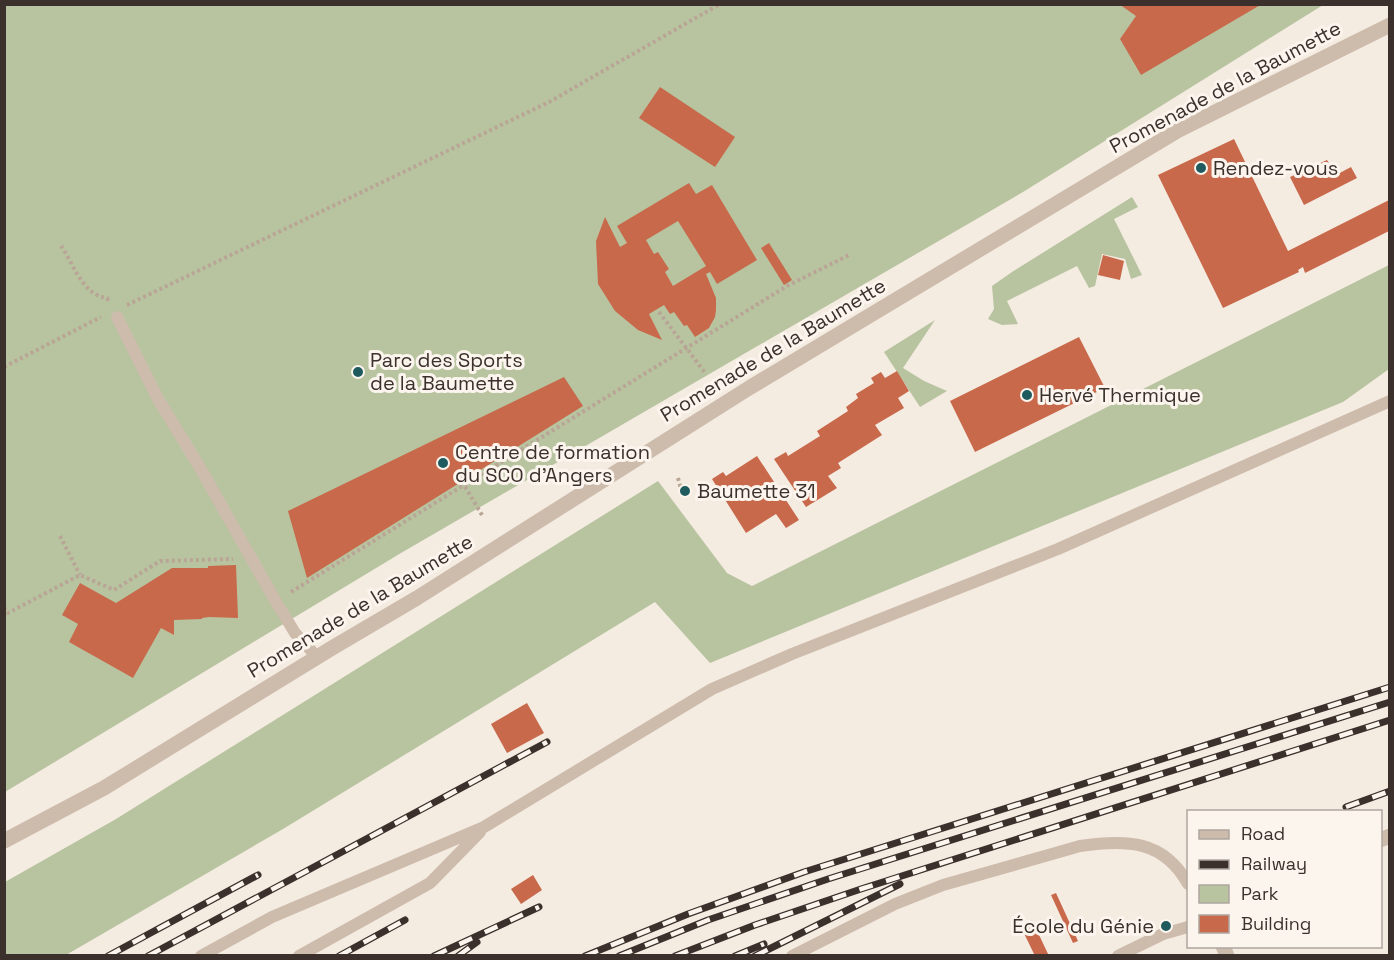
<svg xmlns="http://www.w3.org/2000/svg" width="1394" height="960" viewBox="0 0 1394 960" font-family="'Space Grotesk',sans-serif">
	<style>
		.green { fill: #b8c4a0 }
		.building { fill: #c8694b; fill-rule: evenodd }
		.lines { fill: none; stroke-linecap: round; stroke-linejoin: round }
		.path { stroke: #b9a596; stroke-width: 4; stroke-dasharray: 3 3; stroke-linecap: butt }
		.service { stroke: #cdbbac; stroke-width: 12 }
		.minor { stroke: #cdbbac; stroke-width: 15 }
		.tertiary { stroke: #cdbbac; stroke-width: 15 }
		.rail-casing { stroke: #3b302b; stroke-width: 7 }
		.rail { stroke: #fbf5ee; stroke-width: 4.5; stroke-dasharray: 14; stroke-linecap: butt }
		.poi-dot { fill: #1f5a5e; stroke: #fbf5ee; stroke-width: 2 }
		.labels { text-anchor: middle; dominant-baseline: central; stroke-width: 6; stroke-linejoin: round; paint-order: stroke }
		.street-label { font-size: 20px; fill: #3b302b; stroke: #fbf5ee }
		.poi-label { font-size: 20px; fill: #3b302b; stroke: #fbf5ee; text-anchor: start }
	</style>
	<rect width="100%" height="100%" fill="#f4ebe1"/>
	<path class="green" d="M5 5H1323L1023 192 401 553 5 792Z
		M1132 197 1138 207 1114 219 1142 275 1131 279 1125 259 1102 254 1095 286 1089 288 1077 266 1007 301 1018 324 1002 325 988 319 994 309 992 286 1012 272Z
		M1389 265V369L1343 402 710 663 655 602 283 829 66 955H5V882L116 819 658 481 727 573 752 586Z
		M935 320 903 368 924 381 947 391 920 407 884 352Z"/>
	<path class="building" d="M1119 4H1262L1141 75 1120 39 1136 16Z
		M660 87 735 137 715 167 639 118Z
		M1234 139 1288 251 1389 200V231L1305 273 1303 267 1298 270 1299 272 1223 308 1158 175Z
		M1327 160 1336 175 1351 167 1357 178 1304 205 1290 177Z
		M689 183 696 194 712 185 757 260 717 284 710 272 706 274 716 298V310L715 317 709 328 695 337 687 325 684 326 674 312 670 314 664 305 649 314 662 340 638 330 615 311 598 284 596 241 605 217 620 247 627 243 617 226ZM678 221 706 266 673 286 665 272 669 269 658 252 654 254 646 240Z
		M769 243 792 280 784 285 761 248Z
		M1103 255 1124 261 1120 280 1098 275Z
		M1079 337 1105 388 975 452 950 401Z
		M897 371 909 391 898 398 904 408 875 425 882 435 838 463 841 468 828 476 837 488 806 507 774 459 786 452 788 456 820 436 817 431 848 411 846 407 858 398 856 394 874 383 871 378 881 372 885 378Z
		M564 377 583 406 307 578 288 511Z
		M757 456 799 520 786 528 776 514 746 533 712 479 723 472 726 476Z
		M236 565 238 618 209 617 202 618V619L174 620V635L161 628 133 678 69 642 78 624 62 615 80 583 116 603 172 568H208V566Z
		M527 703 544 733 507 753 491 724Z
		M533 875 542 890 521 904 511 889Z
		M1056 893 1078 941 1073 943 1051 895Z
		M1032 920 1049 956H1035L1020 925Z"/>
	<g class="lines">
		<path class="path" d="M61 246C74 264 82 295 107 298L109 302
			M127 305 549 102 720 4
			M659 312 706 374
			M4 367 101 317
			M678 478 681 489
			M482 515 464 485 787 286 851 254
			M60 536 80 575
			M4 591V598
			M291 592 464 485
			M4 607 8 613 80 575 114 590 160 561 233 559"/>
		<path class="service" d="M117 317 158 399 199 466 275 600 295 633 317 657
			M201 956 272 917 484 827 712 689 792 654 1058 549 1390 401
			M299 956 430 883 480 832
			M792 956 895 904 943 885 1080 846C1126 839 1164 840 1188 884
			M1118 956 1163 934 1188 927"/>
		<path class="minor" d="M1380 840 1390 836
			M1223 946 1227 956"/>
		<path class="tertiary" d="M4 841 104 788 332 648 417 598 749 388 1177 131 1390 25"/>
		<g class="rail-casing">
			<path id="rail" d="M1346 807 1390 791
				M108 956 258 875
				M148 956 547 742
				M339 956 405 920
				M434 956 539 907
				M458 956 477 942
				M585 956 688 914 804 872 1390 687
				M619 956 708 920 828 879 1390 702
				M675 956 755 925 861 889 1390 720
				M735 956 764 944
				M755 956 900 884"/>
		</g>
		<use href="#rail" class="rail"/>
	</g>
	<g class="poi-dot">
		<circle cx="1201" cy="168" r="6"/>
		<circle cx="358" cy="372" r="6"/>
		<circle cx="1027" cy="395" r="6"/>
		<circle cx="443" cy="463" r="6"/>
		<circle cx="685" cy="491" r="6"/>
		<circle cx="1166" cy="926" r="6"/>
	</g>
	<g class="labels">
		<g class="street-label">
			<text transform="translate(1225 87) rotate(-28)">Promenade de la Baumette</text>
			<text transform="translate(773 350) rotate(-31)">Promenade de la Baumette</text>
			<text transform="translate(360 606) rotate(-31)">Promenade de la Baumette</text>
		</g>
		<g class="poi-label">
			<text x="1213" y="168">Rendez-vous</text>
			<text x="370" y="360">Parc des Sports<tspan x="370" dy="23">de la Baumette</tspan></text>
			<text x="1039" y="395">Hervé Thermique</text>
			<text x="455" y="452">Centre de formation<tspan x="455" dy="23">du SCO d’Angers</tspan></text>
			<text x="697" y="491">Baumette 31</text>
			<text x="1154" y="926" text-anchor="end">École du Génie</text>
		</g>
	</g>
	<rect width="1394" height="960" fill="none" stroke="#3b302b" stroke-width="12"/>
	<rect x="1187" y="810" width="195" height="138" fill="#fbf5ee" stroke="#aea6a0" stroke-width="1.5"/>
	<rect x="1199" y="830" width="30" height="9" fill="#cdbbac" stroke="#aea6a0" stroke-width="1.5"/>
	<text x="1241" y="840" font-size="18" fill="#3b302b">Road</text>
	<rect x="1199" y="860" width="30" height="9" fill="#3b302b" stroke="#aea6a0" stroke-width="1.5"/>
	<text x="1241" y="870" font-size="18" fill="#3b302b">Railway</text>
	<rect x="1199" y="885" width="30" height="18" fill="#b8c4a0" stroke="#aea6a0" stroke-width="1.5"/>
	<text x="1241" y="900" font-size="18" fill="#3b302b">Park</text>
	<rect x="1199" y="915" width="30" height="18" fill="#c8694b" stroke="#aea6a0" stroke-width="1.5"/>
	<text x="1241" y="930" font-size="18" fill="#3b302b">Building</text>
</svg>
